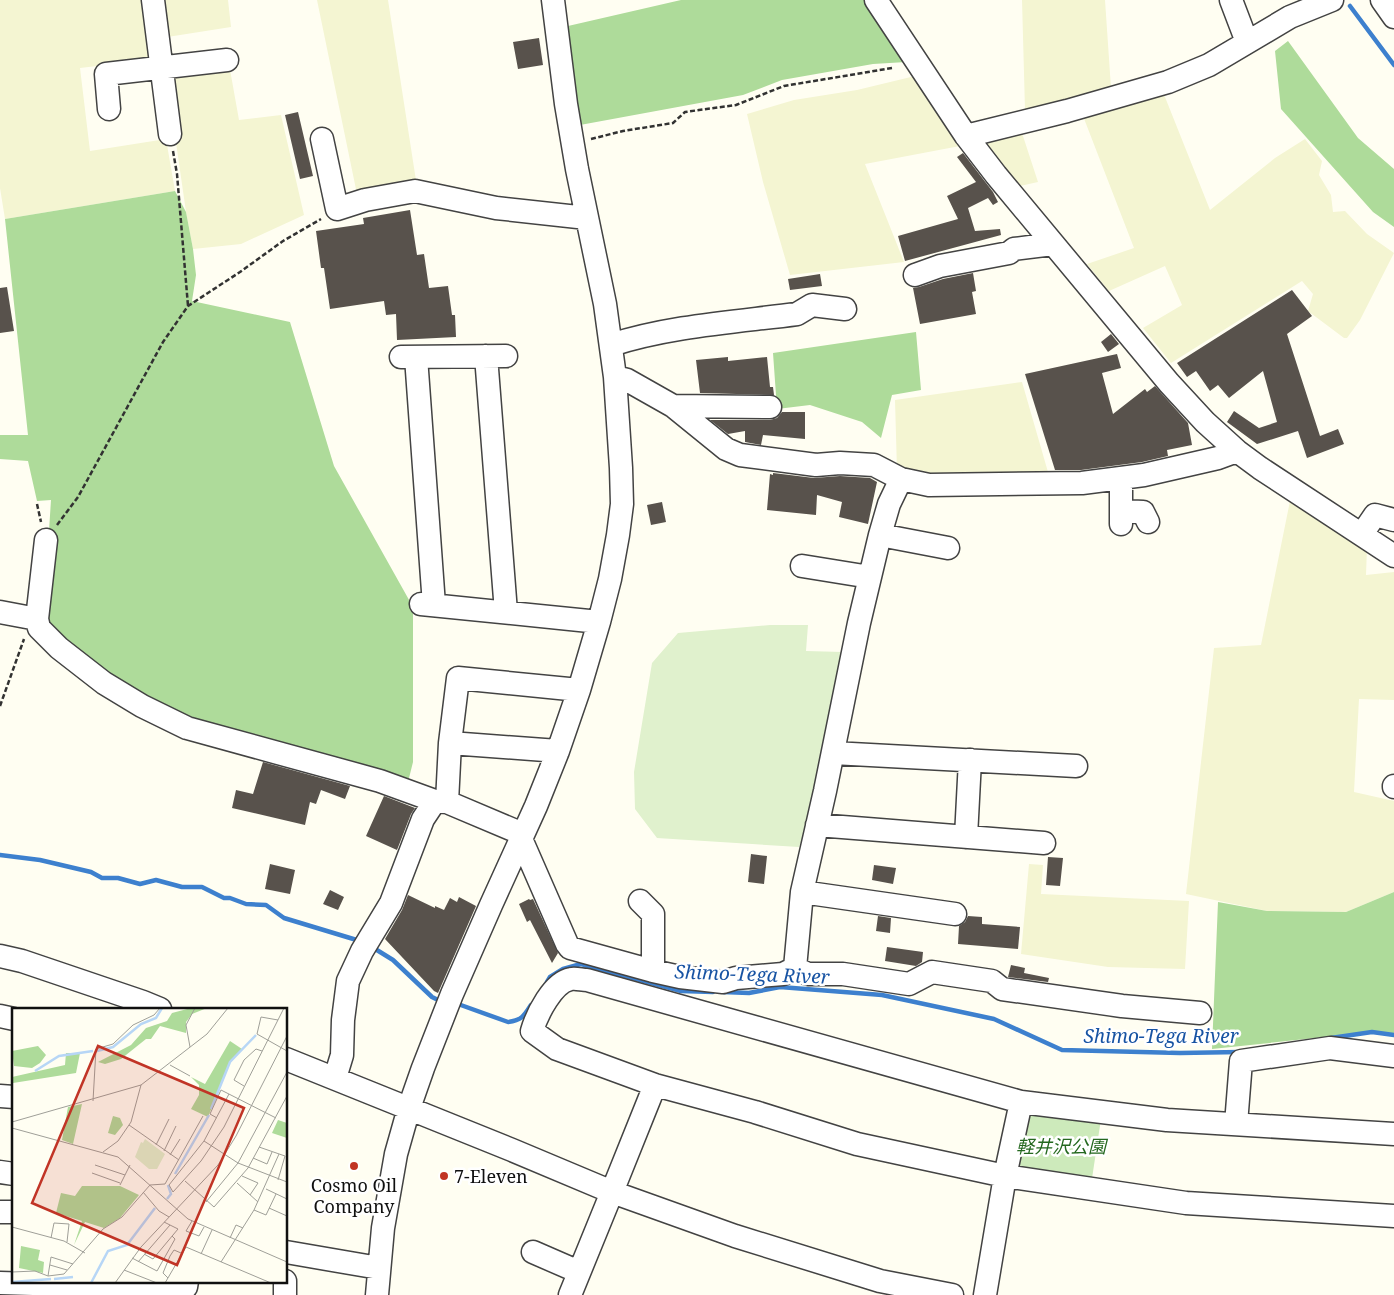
<svg xmlns="http://www.w3.org/2000/svg" width="1394" height="1295" viewBox="0 0 1394 1295" font-family="'Noto Serif','Noto Sans JP',serif">
	<style>
		.farmland { fill: #f4f5d2 }
		.green { fill: #cdeabb }
		.forest { fill: #aedb9a }
		.pitch { fill: #e0f1cd }
		.lines { fill: none; stroke-linecap: round; stroke-linejoin: round }
		.stream { stroke: #3d80ce; stroke-width: 4.5 }
		.building { fill: #58524c }
		.minor-casing { stroke: #434343; stroke-width: 25 }
		.path { stroke: #323232; stroke-width: 2.5; stroke-dasharray: 5 2.5; stroke-linecap: butt }
		.minor { stroke: #fff; stroke-width: 22 }
		.poi-dot { fill: #c13426; stroke: #fff; stroke-width: 2 }
		.labels { text-anchor: middle; dominant-baseline: central; stroke-width: 5; stroke-linejoin: round; paint-order: stroke }
		.park-label { font-size: 18px; font-style: italic; fill: #24681f; stroke: #fff }
		.poi-label { font-size: 18px; fill: #101010; stroke: #fff; text-anchor: start }
		.water-label { font-size: 19px; font-style: italic; fill: #1753a3; stroke: #fff }
		.inset-river { fill: none; stroke: #b7d6f6; stroke-width: 2.5 }
		.inset-road { fill: none; stroke: #9f9f98; stroke-width: 1 }
		.view { fill: #c13426; fill-opacity: 0.15; stroke: #c13426; stroke-width: 2.5 }
		.inset-edge { fill: none; stroke: #101010; stroke-width: 2.5 }
	</style>
	<rect width="100%" height="100%" fill="#fffef2"/>
	<path class="farmland" d="M0 0H150L157 59 80 68 90 151 166 139 175 191 5 219 0 188Z
		M156 0H228L231 27 161 38Z
		M317 0H388L417 187 358 199Z
		M1022 0H1105L1111 88 1025 110Z
		M229 64 239 120 281 115 304 215 241 244 193 249 186 212 166 73Z
		M915 76 960 146 865 164 904 262 790 275 763 182 747 114 794 100 857 90Z
		M1163 92 1210 210 1275 158 1305 139 1322 161 1319 175 1331 195 1333 212 1345 211 1367 234 1394 253 1360 320 1347 338H1344L1308 311 1313 294 1302 281 1171 363 1143 328 1182 305 1165 266 1109 291 1087 264 1134 248 1083 116Z
		M1022 133 1038 182 1020 186 985 141Z
		M1022 382 1050 479 918 481 897 471 895 400Z
		M1291 496 1367 547 1366 575 1394 572V700L1359 699 1354 792 1394 801V892L1346 912 1267 911 1186 894 1214 648 1261 645Z
		M1029 864 1043 865 1041 894 1189 901 1185 969 1108 967 1021 954Z"/>
	<path class="green" d="M1035 1109 1101 1119 1091 1185 1023 1174 1017 1165 1027 1115Z"/>
	<path class="forest" d="M681 0H865L906 62 873 64 782 80 743 95 580 125 568 26Z
		M1288 41 1358 138 1394 169V227L1373 212 1281 109 1275 51Z
		M175 191 186 212 193 249 196 275 192 301 290 322 334 466 413 607V762L407 786 168 713 108 679 43 623 51 500 37 501 28 461 0 459V435H28L5 219Z
		M916 332 921 390 892 395 881 438 862 422 810 405 777 409 773 353Z
		M1394 892V1034L1372 1032 1212 1049 1218 902 1267 911 1346 912Z"/>
	<path class="pitch" d="M770 625H808L806 651 843 652 812 814 799 847 657 838 635 809 634 772 652 663 678 633Z"/>
	<g class="lines">
		<path class="stream" d="M1350 6 1394 65
			M0 855 40 860 91 872 102 878H118L140 884 156 880 182 887H202L224 898H230L246 904 266 905 284 918 360 941
			M372 947 393 960 432 997 436 999
			M547 982 550 977 563 969 581 964 681 991 713 992
			M723 992 749 993 780 987 882 995 994 1019 1062 1050 1180 1053 1240 1052
			M458 1004 508 1022C522 1020 524 1016 531 1005
			M1331 1038 1372 1032 1394 1035"/>
	</g>
	<path class="building" d="M539 38 543 65 518 69 513 42Z
		M298 112 313 176 300 179 285 115Z
		M963 153 993 192 998 202 993 205 988 198 968 208 975 231 1000 229 1001 235 905 261 898 236 958 219 947 196 976 182 957 157Z
		M410 210 417 255 424 254 429 288 448 286 452 315H455L456 337 397 340 396 314 386 315 384 301 330 309 324 268H321L316 231 364 224 363 218Z
		M973 273 976 291 972 292 976 314 920 324 913 288 919 287 943 279Z
		M820 274 822 286 790 290 788 279Z
		M7 287 14 331 0 333V288Z
		M1292 290 1312 316 1287 334 1320 436 1338 429 1344 444 1307 458 1298 431 1257 444 1227 422 1234 411 1259 428 1277 422 1263 371 1229 398 1218 385 1210 391 1196 371 1187 377 1177 363Z
		M1111 334 1119 344 1108 352 1101 342Z
		M1117 354 1121 368 1102 373 1113 414 1145 389 1147 392 1155 386 1188 423 1192 445 1167 450 1168 456 1142 462 1081 470H1055L1025 374Z
		M728 357V361L767 357 770 387H773L774 395 700 393 696 360Z
		M782 412H805V439L763 435 761 445 745 442V431L728 434 710 420H770L777 418Z
		M773 473 814 478 840 476 870 478 877 482 868 524 839 517 842 502 817 495 816 515 767 510 770 474 773 475Z
		M662 502 666 522 651 525 647 505Z
		M263 762 350 786 345 799 321 790 316 804 310 802 305 825 232 808 236 790 253 794Z
		M384 796 415 808 411 814 397 850 366 836Z
		M751 854 767 856 764 884 748 882Z
		M1048 857 1063 858 1060 886 1046 885Z
		M270 864 295 870 290 894 265 889Z
		M874 865 896 868 893 884 872 880Z
		M330 890 344 897 338 910 323 904Z
		M408 895 435 908V906L444 910 450 898 457 902 459 897 476 906 438 993 434 991 385 939 402 910Z
		M529 899 530 900 533 899 558 953 552 963 530 920 527 922 519 904Z
		M878 916 891 918 890 933 876 931Z
		M968 916 982 917V924L1020 927 1018 949 958 944 959 926 965 922Z
		M887 947 923 952 922 962 916 966 885 961Z
		M1011 965 1025 968 1024 973 1049 978 1048 982 1008 977Z"/>
	<g class="lines">
		<g class="minor-casing">
			<path id="minor" d="M153 0 170 134
				M876 0 966 136 996 175 1169 383 1205 422 1237 451 1260 468 1394 556
				M1231 0 1247 42
				M1382 0 1394 17
				M109 109 106 74 227 60
				M966 136 1067 111 1168 82 1209 65 1290 17 1332 0
				M322 139 337 209 365 200 415 191 496 208 587 218
				M915 275 940 266 1009 253 1014 249 1053 244
				M611 345C670 326 735 322 797 314L812 305 845 309
				M486 356 506 612
				M401 357 506 356
				M416 357 434 605
				M615 377 627 380 673 406 726 449 740 455 816 465 840 463 874 465 901 479 929 485 1082 483 1144 475 1218 458 1237 451
				M673 406 770 407
				M1121 478V524
				M1121 511 1143 512 1148 522
				M1362 534 1375 515 1394 520
				M880 535 948 548
				M802 566 870 577
				M421 604 599 622
				M0 612 37 619 39 628 59 648 104 683 142 706 187 728 380 781 435 801 447 802 518 832 567 944 570 948 653 971 680 977 723 982 736 978 783 974 795 968 808 974H843L909 984 932 972 992 981 1002 989 1122 1006 1200 1013
				M37 619 46 540
				M450 743 558 751
				M833 753 1076 766
				M1394 786V787
				M447 802 450 743 458 678 579 690
				M817 825 1044 843
				M966 837 970 760
				M802 892 955 914
				M640 901 653 914V971
				M0 956 22 961 143 1002 160 1009
				M795 968 802 892 825 791 859 623 880 535 889 504 901 479
				M0 1016 14 1019
				M286 1059 512 1150 612 1192 735 1236 880 1281 952 1295
				M335 1078 342 1055 343 1020 348 981 362 951 391 903 423 819 435 801
				M0 1096 14 1097
				M1236 1124 1241 1061 1330 1048 1394 1056
				M1394 1134 1167 1120 1021 1102 587 980C582 980 576 978 571 979 553 982 537 1014 532 1031L557 1049 655 1085 755 1112 857 1144 1005 1176 1186 1203 1394 1216
				M0 1172 14 1174
				M0 1212H14
				M286 1252 379 1268
				M533 1252 579 1272
				M285 1281V1295
				M0 1283 100 1286 143 1285 150 1286 156 1291 159 1295
				M150 1286 186 1287 187 1281
				M377 1295 383 1228 396 1154 409 1108 423 1068 452 994 491 905 536 806 558 751 579 690 599 622 610 579 618 535 622 504 621 468 615 377 605 304 577 169 566 104 553 0
				M570 1295 612 1192 655 1085
				M985 1295 1005 1176 1021 1102"/>
		</g>
		<path class="path" d="M591 139 623 131 673 123 685 112 736 105 784 86 892 68
			M173 151 177 174 188 306
			M37 504 41 522
			M57 525 78 497 163 342 188 306 240 272 283 241 321 219
			M0 706 24 639"/>
		<use href="#minor" class="minor"/>
	</g>
	<g class="poi-dot">
		<circle cx="354" cy="1166" r="5"/>
		<circle cx="444" cy="1176" r="5"/>
	</g>
	<g class="labels">
		<g class="park-label">
			<text x="1061" y="1146">軽井沢公園</text>
		</g>
		<g class="poi-label">
			<text x="454" y="1176">7-Eleven</text>
			<text x="354" y="1185" text-anchor="middle">Cosmo Oil<tspan x="354" dy="21">Company</tspan></text>
		</g>
		<g class="water-label">
			<text transform="translate(752 974) rotate(2)">Shimo-Tega River</text>
			<text x="1161" y="1036">Shimo-Tega River</text>
		</g>
	</g>
	<g transform="translate(12 1008)">
		<rect width="275" height="275" fill="#fffef2"/>
		<path d="M179 0H195L180 6 174 14V25L148 18 139 31H134L109 51 93 56 86 54 119 37 134 20 155 13 160 5ZM218 33 230 41 219 53 196 109 179 101 187 87V77L179 69 193 76ZM26 38 34 47 28 55 20 60 2 58 0 43ZM54 45H68L64 65 1 75 0 91V69L53 57ZM70 96 61 136 50 132 56 99ZM101 108 108 110 111 117 103 127 96 125ZM266 112 275 115V130L260 125ZM70 178H108L127 187 108 210 92 220 73 214 62 237 70 213 44 205 49 185 63 188ZM9 238 28 242 26 252 32 254 31 265 7 260Z" fill="#aedb9a"/>
		<path d="M133 131 153 146 145 161H137L123 149 129 134 131 135Z" fill="#e0f1cd"/>
		<path class="inset-river" d="M85 43 101 39 129 16 144 10 150 0M23 63 47 48 81 43M199 101 218 54 244 27M163 166 197 107M155 191 159 186 156 177M42 271 61 269M0 274 39 271M79 275 96 243 115 237 143 200"/>
		<path class="inset-road" d="M266 12 249 9 245 26 275 43M178 39 174 17 183 0M158 57 178 68M232 78 222 72 232 52 244 41 250 43M217 86 192 133 157 177 161 184 189 153 212 119 272 0M81 93 84 41 101 36 121 17 142 7 148 0M205 110 198 106 209 82 264 110M0 114 129 77 195 26 216 0M117 117 167 152M0 120 106 149 176 211 275 254M192 133 226 155 275 174M144 137 157 111M247 139 273 148 266 172M152 143 164 118M91 144 106 133 119 114 129 77M158 147 168 131M241 150 255 156 260 144M83 157 113 167M80 165 108 175M230 168 246 175 238 187M173 173 202 199 236 160 275 88M225 175 246 194M108 177 118 157M254 181 275 191M131 184 147 203 157 209M264 186 254 207 242 202 267 146M194 194 226 155 275 64M257 200 275 208M180 213 174 223 187 228 192 219M0 219 52 233 73 245M39 230 42 215 57 216 55 234M218 230 224 217 231 220M223 232 242 202M132 246 141 251 166 221 152 214M189 246 200 222M120 250 145 263 163 231 160 228M126 254 158 217M209 254 223 232M38 257 55 262M112 262 145 275M0 264 23 263 36 268 52 266 91 221 110 209 138 177 153 176 191 108M36 268 39 249 61 256M156 270 151 265 158 248 162 242 169 245M103 275 129 239 206 157 224 128 275 28M153 275 174 239 259 275"/>
		<path class="view" d="M86 38 232 100 165 257 20 195Z"/>
		<rect width="275" height="275" class="inset-edge"/>
	</g>
</svg>
